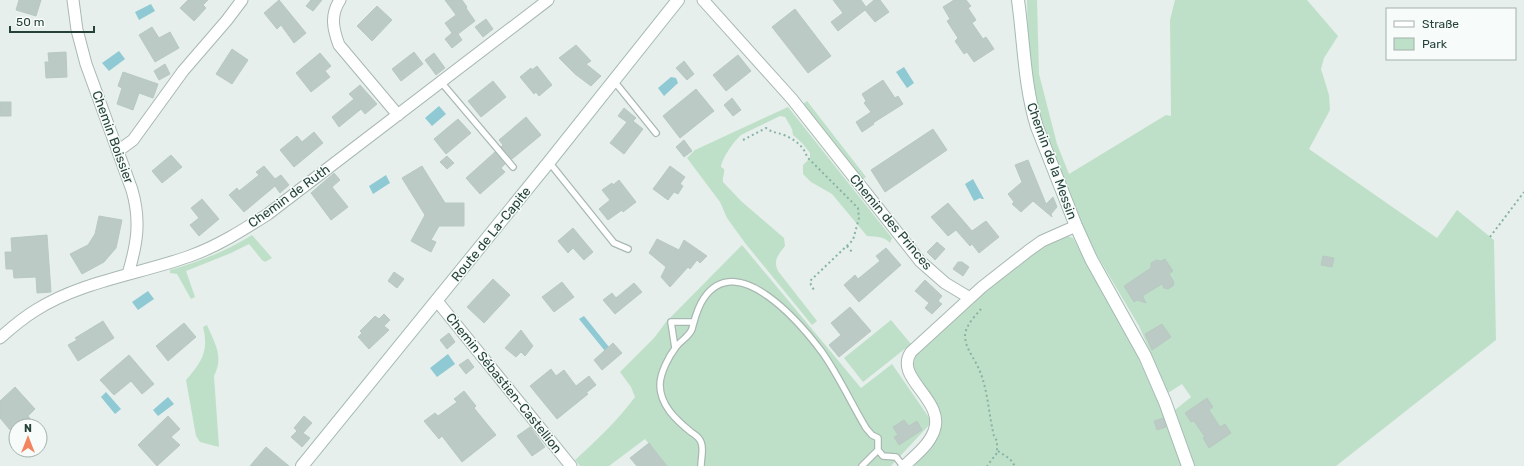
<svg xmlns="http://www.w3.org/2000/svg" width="1524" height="466" viewBox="0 0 1524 466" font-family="Rubik,sans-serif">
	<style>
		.green { fill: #bfe0c8 }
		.water { fill: #8ec9d4 }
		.building { fill: #bbcac4; stroke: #b8c9c2 }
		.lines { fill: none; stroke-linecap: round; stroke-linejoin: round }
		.lane-casing { stroke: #a8b8b2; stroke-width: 8 }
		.street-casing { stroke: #a8b8b2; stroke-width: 13 }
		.secondary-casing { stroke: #a4bbb3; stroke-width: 14 }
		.path { stroke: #86b3a5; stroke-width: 2; stroke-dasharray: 2 3; stroke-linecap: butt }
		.lane { stroke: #fff; stroke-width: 5.5 }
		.street { stroke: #fff; stroke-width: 11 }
		.secondary { stroke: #fff; stroke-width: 12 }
		.labels { text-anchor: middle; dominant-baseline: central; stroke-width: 3; stroke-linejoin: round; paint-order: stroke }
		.street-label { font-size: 13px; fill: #24423a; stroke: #f7fbf9 }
	</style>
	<rect width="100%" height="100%" fill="#e6efeb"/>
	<path class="green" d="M1027 0H1037L1039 74 1057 144 1069 174 1166 115 1171 116 1170 20 1175 0H1307L1338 36 1324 58 1321 69 1329 95 1330 110 1309 149 1437 238 1457 210 1494 240 1496 340 1336 466H1195L1175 410 1191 397 1182 384 1168 393 1139 326 1091 245 1062 181 1039 117 1028 59Z
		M807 101 866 177 861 181 802 105Z
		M788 107 892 238 890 243C884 236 876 237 867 236L832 194 811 182 803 174V165L810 158V153L802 143 793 135 792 129 785 117 780 116 741 135C734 141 722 158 721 167L724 169C725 174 722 177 723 182L741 201 784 238 785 246C778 255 773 260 778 271L817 321 812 325 745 243 727 218 720 202 687 158 695 150Z
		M252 235 272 258 265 262 262 260 249 244 231 253 186 271 195 297 191 299 177 274 170 273V270C199 262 226 251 252 235Z
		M1067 236 1073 238 1130 339 1164 416 1182 466H914C927 450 947 434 939 412L912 369 913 356 978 298 1039 249 1050 243Z
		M742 245 861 388 892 364 930 419 931 423 891 466H667L645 439 609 466H580L575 460C597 440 617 421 635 397L631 387 620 372 654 338 666 322Z
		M891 320 911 344 863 382 844 358Z
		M207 325C215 344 224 356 214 376L219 447 200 442 196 436 186 380C202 362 209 351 203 327Z"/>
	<path class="water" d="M151 4 155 11 139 20 135 12Z
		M119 51 125 59 109 71 102 63Z
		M904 67 914 83 907 88 896 72Z
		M671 77 676 78 678 83 664 96 658 88Z
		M439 106 446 114 432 126 425 118Z
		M386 175 390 183 373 194 369 186Z
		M973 179 984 199H982L980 198 974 201 965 184Z
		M148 291 154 299 138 310 132 302Z
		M584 316 609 347 605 351 579 319Z
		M448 354 455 364 437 377 430 368Z
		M106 392 121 409 115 414 101 397Z
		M168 397 174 404 158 416 153 410Z"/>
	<path class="building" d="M19 0H41L36 16 16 10Z
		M188 0H208L203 5 206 8 194 21 180 8Z
		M279 0 306 33 294 43 281 25 277 29 264 13Z
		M311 0H322L313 11 306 6Z
		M445 0H462L467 7 466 8 475 21 458 34 462 40 452 48 445 39 452 33 445 23 456 15Z
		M833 0H861L866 7 874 0H880L889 12 875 22 865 10 838 31 831 22 843 13Z
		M954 0H966L971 6 968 8 976 20 972 23 983 39 986 37 994 49 974 62 967 52 964 54 955 41 958 38 947 21 950 19 943 7Z
		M377 6 392 20 372 41 357 26Z
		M795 9 831 56 808 73 772 27Z
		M486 19 493 29 483 37 475 27Z
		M152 27 159 38 170 32 179 48 155 62 139 35Z
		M576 45 591 61 586 64 601 76 591 86 575 74 559 58Z
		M232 49 248 60 232 84 216 74Z
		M66 52 67 77 46 78 45 62H49L48 53Z
		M414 52 423 64 401 81 392 69Z
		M320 53 331 66 325 71 330 77 311 92 296 73Z
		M434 53 445 68 436 75 425 60Z
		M738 55 751 71 726 91 713 75Z
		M684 61 694 74 687 80 676 68Z
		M165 64 170 74 159 80 154 71Z
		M537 66 552 85 539 96 536 92 534 94 520 77 531 68 532 70Z
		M123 72 158 84 153 98 139 93 133 110 117 104 122 88 118 86Z
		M883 80 895 98 898 96 903 104 873 123 874 124 862 132 856 122 871 112 864 103 866 101 862 94Z
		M493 81 506 97 481 117 468 101Z
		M360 85 377 104 365 114 361 109 339 127 332 117 354 99 349 94Z
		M696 89 714 111 680 138 663 116Z
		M732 98 741 110 733 116 724 105Z
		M0 102H11V116H0Z
		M624 108 636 118 633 121 643 129 624 154 610 143 627 122 618 116Z
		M526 117 541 135 512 159 501 147 503 145 499 140Z
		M458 119 471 133 446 154 434 139Z
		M933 129 947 150 885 192 871 170Z
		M314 132 323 143 294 167 280 150 297 136 302 142Z
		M684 140 692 151 684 157 676 147Z
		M495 152 505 164 501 168 505 172 480 194 466 178Z
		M171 155 182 167 162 183 152 171Z
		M447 156 454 163 447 169 440 162Z
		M1028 160 1046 204 1053 197 1057 207 1051 214 1052 217 1033 201 1021 212 1012 204 1014 202 1008 194 1022 182 1015 165Z
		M264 166 275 179 281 175 289 185 280 193 275 186 244 212 229 195 237 188 239 191 259 175 256 172Z
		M422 166 445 203H464V226H439L431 240 436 242 431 252 411 241 425 215 402 178Z
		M670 166 685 177 680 184 683 186 678 194 674 192 668 200 653 189Z
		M334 173 340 180 332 187 348 207 331 220 311 193Z
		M619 180 636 202 623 212 622 210 608 220 599 209 610 200 602 190 612 183 613 185Z
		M202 199 219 219 199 236 190 225 199 218 191 208Z
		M948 203 972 231 986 221 999 237 979 253 972 244 970 246 956 230 948 236 931 217Z
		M99 216 122 220 116 248 104 262 82 274 70 254 88 245 95 234Z
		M573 228 593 252 584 260 573 248 568 253 558 241Z
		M47 235 51 292 37 293 36 277 14 278 13 269H6L5 252H12L11 238Z
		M657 239 679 250 684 240 707 256 700 263 697 260 690 269 688 267 670 287 661 277 666 267 649 253Z
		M937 242 945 249 935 260 927 252Z
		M886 248 901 265 859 302 844 285 855 275 858 279 880 261 876 256Z
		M1323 256 1334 258 1332 267 1321 265Z
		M1165 259 1173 271 1169 274 1174 282 1173 286 1168 289 1164 288 1162 284 1144 295 1143 297 1146 303 1137 300 1134 302 1124 286 1151 268V263L1156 260 1161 261Z
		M958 262H962L969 267 963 276 953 269Z
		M394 272 404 279 397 288 388 281Z
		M493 279 510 295 484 323 467 307Z
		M925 280 942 296 938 301 942 304 932 314 925 308 929 303 915 291Z
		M562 282 574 297 554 312 542 297Z
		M634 283 642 292 615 314 603 300 612 293 616 298Z
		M850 307 871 331 839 357 829 345 841 335 831 323Z
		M384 314 390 320 384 326 389 330 369 349 358 337 362 333 360 331 375 316 379 319Z
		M103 321 114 338 78 361 68 345 77 340 75 338Z
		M184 323 196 337 168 361 156 346Z
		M1162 324 1171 337 1152 350 1145 334Z
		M521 330 533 346 525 356 521 352 516 357 505 348Z
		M449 333 455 342 447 349 440 340Z
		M613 343 622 353 602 370 594 360Z
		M129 355 154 384 142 394 131 381 114 395 100 380Z
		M468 359 474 367 466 374 459 365Z
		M551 369 556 376 564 370 576 386 589 376 596 385 586 393 588 394 557 419 530 386Z
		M15 387 35 409 28 416 31 420 25 426H16L11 431 0 418V401Z
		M464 391 476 406 474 408 496 435 462 462 442 436 439 439 424 421 435 413 438 416 457 402 454 399Z
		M1207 398 1213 407 1209 410 1220 427 1225 424 1231 433 1209 448 1203 438 1205 437 1194 421 1191 422 1185 413Z
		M168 416 180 429 171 437 180 445 157 466 138 445Z
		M304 416 312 423 303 433 310 438 302 447 291 437 297 431 294 428Z
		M1163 418 1166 427 1157 430 1154 421Z
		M904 420 909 426 917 421 922 430 899 445 894 437 898 435 893 427Z
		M530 427 545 447 532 456 517 436Z
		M649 443 667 466H637L630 458Z
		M266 447 289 466H250Z"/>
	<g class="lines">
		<g class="lane-casing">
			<path id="lane" d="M614 81 656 133
				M441 82 513 167
				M549 162 614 243 628 249
				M675 348 671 322H693
				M878 450 883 456 896 457 903 466
				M701 466C701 458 704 449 701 442 699 437 695 435 691 432 676 420 660 405 660 385 660 373 669 356 676 347 681 340 689 337 692 329 695 318 697 308 704 298 738 249 801 324 822 352 839 376 851 403 866 428L872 435 878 438V450L862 466"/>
		</g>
		<g class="street-casing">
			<path id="street" d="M73 0 77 30 86 64 132 190C141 221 137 244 128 274
				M340 0C330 15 333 29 339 45L398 115
				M703 0 792 99 920 261 945 283 970 298
				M118 151 133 140 183 71 227 20 242 0
				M437 301 571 466
				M0 338C11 328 23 318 36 310 82 281 140 274 190 256 218 246 243 230 268 214L548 0
				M904 466C915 456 929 445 934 431 946 400 893 378 911 352L982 287 1028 251 1042 241 1076 226"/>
		</g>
		<g class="secondary-casing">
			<path id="secondary" d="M1018 0C1024 43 1024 85 1037 127L1076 226 1091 259 1145 356 1165 402 1188 466
				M302 466 549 162 678 0"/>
		</g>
		<path class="path" d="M743 140 766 128C773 133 776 132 784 135 794 139 804 146 807 157L858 208 859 218 853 240 810 281 811 285 814 290
			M1490 237 1524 192
			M847 246 853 253
			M981 309C975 316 966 325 965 335 965 346 971 354 976 363 988 385 988 412 994 436L997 441V453L987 466
			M998 451 1010 459 1015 466"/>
		<use href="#lane" class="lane"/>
		<use href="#street" class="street"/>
		<use href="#secondary" class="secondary"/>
	</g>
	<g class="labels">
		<g class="street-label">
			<text transform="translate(113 137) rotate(70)">Chemin Boissier</text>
			<text transform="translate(1052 161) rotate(70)">Chemin de la Messin</text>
			<text transform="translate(289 196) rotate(-36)">Chemin de Ruth</text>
			<text transform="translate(891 222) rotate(50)">Chemin des Princes</text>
			<text transform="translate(491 234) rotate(-51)">Route de La-Capite</text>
			<text transform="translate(504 383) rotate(51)">Chemin Sébastien-Castellion</text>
		</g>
	</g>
	<rect x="1386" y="8" width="130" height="52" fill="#f7fbf9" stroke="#a3b1ad"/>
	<rect x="1394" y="21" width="20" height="6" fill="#ffffff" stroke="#a3b1ad"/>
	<text x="1422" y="28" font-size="12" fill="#24423a">Straße</text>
	<rect x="1394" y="38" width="20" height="12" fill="#bfe0c8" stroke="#a3b1ad"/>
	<text x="1422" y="48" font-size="12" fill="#24423a">Park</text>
	<g transform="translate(28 438)"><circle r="19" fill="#f7fbf9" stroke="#a3b1ad"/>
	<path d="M0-3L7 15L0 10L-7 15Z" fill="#f4845f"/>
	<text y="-6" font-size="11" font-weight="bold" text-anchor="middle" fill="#24423a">N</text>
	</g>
	<path d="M10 26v6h84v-6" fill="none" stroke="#24423a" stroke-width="2"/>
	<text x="16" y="26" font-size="12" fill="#24423a" stroke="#f7fbf9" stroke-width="3" paint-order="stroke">50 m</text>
</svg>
